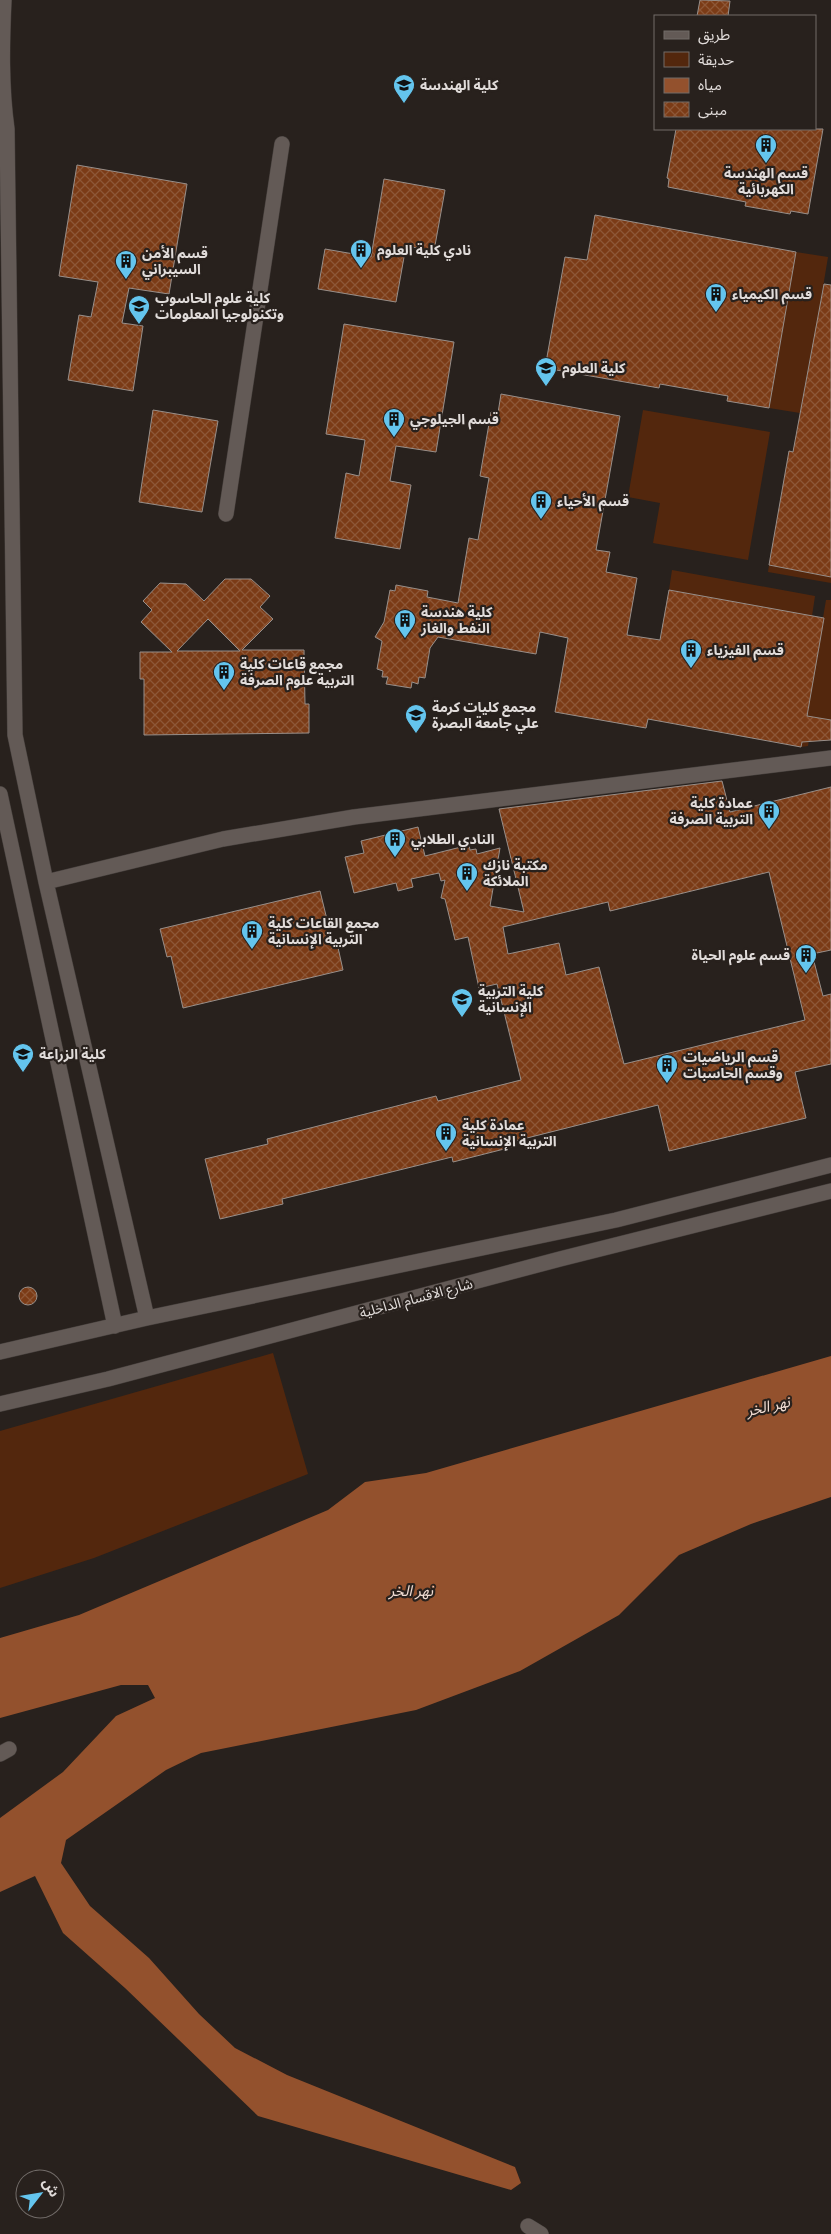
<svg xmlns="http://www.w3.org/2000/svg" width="831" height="2234" viewBox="0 0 831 2234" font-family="'Public Sans','Noto Sans Arabic',sans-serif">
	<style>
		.green { fill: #53270d }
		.water { fill: #93512d }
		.building { fill: url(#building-cross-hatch); stroke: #988f8a; fill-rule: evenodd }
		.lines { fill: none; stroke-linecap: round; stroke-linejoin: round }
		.minor-casing { stroke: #433d3a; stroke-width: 16 }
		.minor { stroke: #635a56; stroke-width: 15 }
		.labels { text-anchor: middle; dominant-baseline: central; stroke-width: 4.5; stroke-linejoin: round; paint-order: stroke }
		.poi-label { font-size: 14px; font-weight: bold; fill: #e1dcda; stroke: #28211d; text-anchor: start }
		.street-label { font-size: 14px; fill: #e1dcda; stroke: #28211d }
		.water-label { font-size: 15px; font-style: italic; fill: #f1ddd3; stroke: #28211d }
	</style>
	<defs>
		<pattern id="building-cross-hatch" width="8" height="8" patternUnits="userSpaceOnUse" patternTransform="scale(1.25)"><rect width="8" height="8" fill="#7b3b16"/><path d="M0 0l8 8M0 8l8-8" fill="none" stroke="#8d5737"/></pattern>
	</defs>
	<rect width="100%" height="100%" fill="#28211d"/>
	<path class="green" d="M796 252 828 257 817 323 831 351 812 347 800 413 769 408Z
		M643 410 770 432 748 560 653 543 660 503 628 497Z
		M769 565 831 577V583L768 572Z
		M672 570 815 596 812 616 669 590Z
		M826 600H831V720L813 717 808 746 801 747Z
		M273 1353 308 1474 94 1558 0 1588V1431Z"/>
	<path class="water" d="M831 1356V1497L751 1524 679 1555 619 1615 520 1671 416 1710 201 1753 166 1770 66 1840 61 1863 90 1906 149 1958 199 2014 235 2048 287 2075 515 2167 521 2183 511 2190 258 2116 125 1988 63 1933 35 1876 0 1892V1818L63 1772 116 1716 155 1698 148 1685H121L0 1718V1638L79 1615 328 1510 365 1482 426 1473Z"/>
	<path class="building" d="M700 0 730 1 728 16H697Z
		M676 129H823L808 214 791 211 790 214 745 206 746 202 668 187 669 179 667 178Z
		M77 165 187 184 169 294 129 288 122 323 143 326 133 391 68 380 79 315 91 317 98 282 59 276Z
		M384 179 445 190 434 251 406 246 396 302 318 289 325 249 371 257Z
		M595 215 796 252 769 408 727 401 728 396 660 384 659 388 545 368 565 257 587 260Z
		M824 284 831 285V577L769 565 789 451 793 452Z
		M344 324 454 342 436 452 396 446 390 481 411 485 400 549 335 538 346 473 359 476 365 440 326 434Z
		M501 394 620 416 596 550 610 552 606 572 637 578 627 635 660 640 669 590 824 618 807 716 831 720V740L802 742 801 747 648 719 646 728 555 712 568 638 540 632 536 654 438 637 430 648 425 678 419 677 418 684 412 682 411 688 386 684 388 677H382L383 671 377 669 382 641 375 637 384 622 390 590 395 591 396 585 428 591 427 597 458 603 469 538 478 540 489 478 480 476 491 412 498 413Z
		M153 410 218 421 202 512 139 502Z
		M225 579H251L270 596 260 607 273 619 242 650H304L305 704H309V733L144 735V679H140V652H172L141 622 152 610 143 601 160 583 186 584 204 601ZM208 619 240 651H177Z
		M722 781 730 812 831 787V950L812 954 823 996 831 994V1064L795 1072 806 1118 669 1151 658 1105 515 1141 516 1146 453 1162 452 1157 282 1199 283 1204 220 1219 205 1159 268 1144 267 1139 436 1096 438 1101 521 1080 497 984 479 988 468 937 455 940 445 899 441 898 445 880 441 881 439 873 411 879 413 887 398 891 396 883 354 893 345 857 364 853 361 841 418 827 425 856 469 845 470 850 476 849 477 854 500 848 490 906 524 912 499 809ZM769 872 805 1020 624 1064 599 967 566 975 559 943 508 954 503 927 608 902 610 911Z
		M320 891 333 944 337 943 343 970 183 1008 171 956 167 957 160 929Z
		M19 1296a9 9 0 1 1 18 0a9 9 0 1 1-18 0Z"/>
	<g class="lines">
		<g class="minor-casing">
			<path id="minor" d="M4 0C2 43 1 86 7 129L15 735 46 882 147 1318
				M226 514 282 144
				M0 794 115 1326
				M46 882 223 839 354 817 831 758
				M0 1352 147 1318 616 1220 831 1165
				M0 1404 108 1379 560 1259 831 1191
				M0 1754 9 1749
				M528 2226 541 2234"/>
		</g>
		<use href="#minor" class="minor"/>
	</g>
	<defs>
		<g id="university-pin" transform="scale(1.125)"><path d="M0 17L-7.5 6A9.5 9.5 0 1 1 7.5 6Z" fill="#64c5ee" stroke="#28211d"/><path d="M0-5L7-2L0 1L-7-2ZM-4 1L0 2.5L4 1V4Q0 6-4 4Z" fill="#111"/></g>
		<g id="building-pin" transform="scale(1.125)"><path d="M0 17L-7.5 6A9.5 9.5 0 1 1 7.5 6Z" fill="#64c5ee" stroke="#28211d"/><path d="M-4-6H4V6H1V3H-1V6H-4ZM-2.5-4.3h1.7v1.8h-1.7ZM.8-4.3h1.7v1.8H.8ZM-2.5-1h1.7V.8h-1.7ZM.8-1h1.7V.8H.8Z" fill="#111"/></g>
	</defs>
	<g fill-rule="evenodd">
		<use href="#university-pin" x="404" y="85"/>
		<use href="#building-pin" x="766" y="145"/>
		<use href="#building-pin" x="361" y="250"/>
		<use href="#building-pin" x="126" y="261"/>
		<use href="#building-pin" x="716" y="294"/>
		<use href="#university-pin" x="139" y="306"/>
		<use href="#university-pin" x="546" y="368"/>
		<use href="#building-pin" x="394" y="419"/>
		<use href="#building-pin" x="541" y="501"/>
		<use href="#building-pin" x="405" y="620"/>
		<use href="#building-pin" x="691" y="650"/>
		<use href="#building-pin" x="224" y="672"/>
		<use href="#university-pin" x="416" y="715"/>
		<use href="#building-pin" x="769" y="811"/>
		<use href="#building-pin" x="395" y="839"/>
		<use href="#building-pin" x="467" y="873"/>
		<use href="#building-pin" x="252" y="931"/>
		<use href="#building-pin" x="806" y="955"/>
		<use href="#university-pin" x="462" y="999"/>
		<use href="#university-pin" x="23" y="1054"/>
		<use href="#building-pin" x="667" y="1065"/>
		<use href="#building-pin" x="446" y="1133"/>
	</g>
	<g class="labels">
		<g class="poi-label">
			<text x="420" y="85">كلية الهندسة</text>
			<text x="766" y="173" text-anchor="middle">قسم الهندسة<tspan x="766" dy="16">الكهربائية</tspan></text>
			<text x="377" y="250">نادي كلية العلوم</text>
			<text x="142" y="253">قسم الأمن<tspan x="142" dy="16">السيبراني</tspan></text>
			<text x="732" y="294">قسم الكيمياء</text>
			<text x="155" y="298">كلية علوم الحاسوب<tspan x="155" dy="16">وتكنولوجيا المعلومات</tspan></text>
			<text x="562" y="368">كلية العلوم</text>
			<text x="410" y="419">قسم الجيلوجي</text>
			<text x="557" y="501">قسم الأحياء</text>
			<text x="421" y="612">كلية هندسة<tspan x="421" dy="16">النفط والغاز</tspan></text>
			<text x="707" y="650">قسم الفيزياء</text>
			<text x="240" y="664">مجمع قاعات كلية<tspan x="240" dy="16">التربية علوم الصرفة</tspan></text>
			<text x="432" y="707">مجمع كليات كرمة<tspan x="432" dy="16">علي جامعة البصرة</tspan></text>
			<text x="753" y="803" text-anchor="end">عمادة كلية<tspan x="753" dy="16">التربية الصرفة</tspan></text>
			<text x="411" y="839">النادي الطلابي</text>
			<text x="483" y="865">مكتبة نازك<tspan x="483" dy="16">الملائكة</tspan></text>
			<text x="268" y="923">مجمع القاعات كلية<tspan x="268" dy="16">التربية الإنسانية</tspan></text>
			<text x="790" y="955" text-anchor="end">قسم علوم الحياة</text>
			<text x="478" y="991">كلية التربية<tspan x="478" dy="16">الإنسانية</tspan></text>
			<text x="39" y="1054">كلية الزراعة</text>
			<text x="683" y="1057">قسم الرياضيات<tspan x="683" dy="16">وقسم الحاسبات</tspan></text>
			<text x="462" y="1125">عمادة كلية<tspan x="462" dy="16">التربية الإنسانية</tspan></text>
		</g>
		<g class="street-label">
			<text transform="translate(416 1298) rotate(-15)">شارع الاقسام الداخلية</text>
		</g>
		<g class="water-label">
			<text transform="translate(768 1406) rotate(-13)">نهر الخر</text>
			<text x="411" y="1590">نهر الخر</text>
		</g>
	</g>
	<rect x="654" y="15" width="162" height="115" fill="#28211d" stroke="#726c69"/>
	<rect x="664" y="31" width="25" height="8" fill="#635a56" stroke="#726c69"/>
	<text x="698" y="40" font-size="15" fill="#e1dcda">طريق</text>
	<rect x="664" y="52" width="25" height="15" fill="#53270d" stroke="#726c69"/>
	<text x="698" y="65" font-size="15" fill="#e1dcda">حديقة</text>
	<rect x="664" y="78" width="25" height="15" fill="#93512d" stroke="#726c69"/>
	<text x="698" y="90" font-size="15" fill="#e1dcda">مياه</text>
	<rect x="664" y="102" width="25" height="15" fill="url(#building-cross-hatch)" stroke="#726c69"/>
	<text x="698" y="115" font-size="15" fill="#e1dcda">مبنى</text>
	<g transform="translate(40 2194) rotate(59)"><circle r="24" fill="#28211d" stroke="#726c69"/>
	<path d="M0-4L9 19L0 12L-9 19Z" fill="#64c5ee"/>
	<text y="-8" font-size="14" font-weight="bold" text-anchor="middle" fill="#e1dcda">ش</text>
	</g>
</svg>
